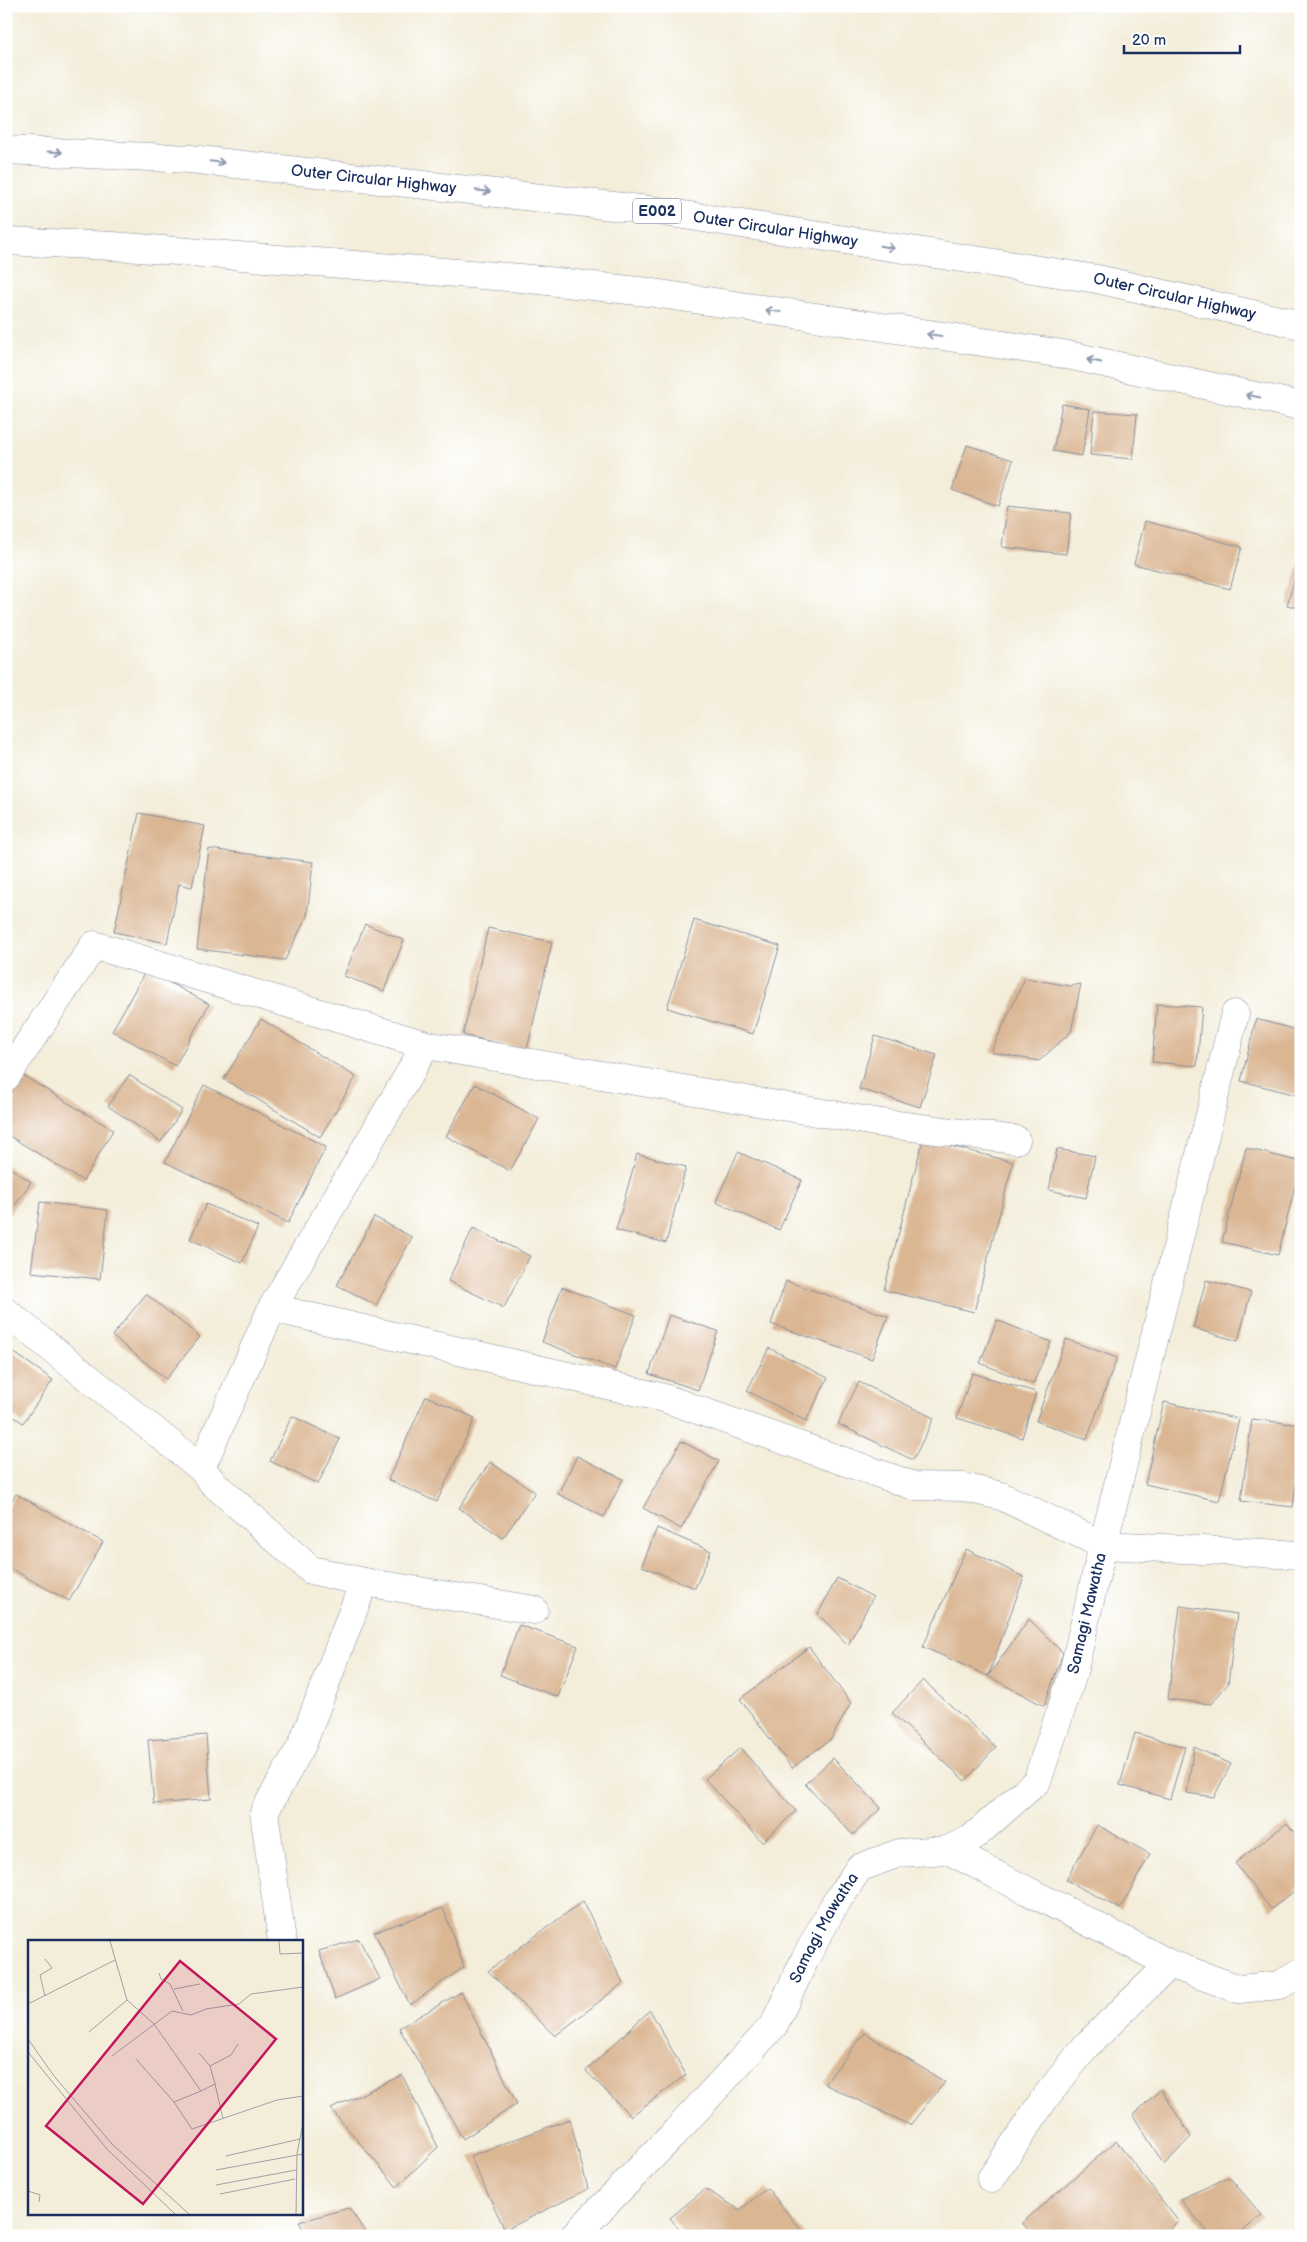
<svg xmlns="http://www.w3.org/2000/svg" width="1307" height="2242" viewBox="0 0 1307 2242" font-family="'Balsamiq Sans',sans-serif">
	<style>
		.building { fill: #dab693 }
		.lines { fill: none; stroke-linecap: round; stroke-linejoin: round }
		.street-casing { stroke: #878e9c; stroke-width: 29 }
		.highway-casing { stroke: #878e9c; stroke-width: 29 }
		.street { stroke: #fff; stroke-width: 28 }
		.highway { stroke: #fff; stroke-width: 28 }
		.oneway { stroke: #8d97ae }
		.labels { text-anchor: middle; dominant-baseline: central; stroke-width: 4; stroke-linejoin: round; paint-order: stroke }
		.shield { fill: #fff; stroke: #5f6d8e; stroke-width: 1 }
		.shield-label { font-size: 15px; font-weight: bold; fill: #1b2f5e }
		.street-label { font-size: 16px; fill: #1b2f5e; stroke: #fff }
		.inset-road { fill: none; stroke: #9da1a8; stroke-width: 1 }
		.view { fill: #c2185b; fill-opacity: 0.15; stroke: #c2185b; stroke-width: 2.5 }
		.inset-edge { fill: none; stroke: #1b2f5e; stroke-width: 2.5 }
	</style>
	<rect width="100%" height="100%" fill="#fff"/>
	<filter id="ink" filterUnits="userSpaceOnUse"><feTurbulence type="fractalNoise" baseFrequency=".02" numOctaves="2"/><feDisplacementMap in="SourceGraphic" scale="10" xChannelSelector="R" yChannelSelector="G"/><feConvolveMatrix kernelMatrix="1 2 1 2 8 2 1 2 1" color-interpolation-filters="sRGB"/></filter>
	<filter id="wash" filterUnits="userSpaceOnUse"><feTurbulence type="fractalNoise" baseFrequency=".0096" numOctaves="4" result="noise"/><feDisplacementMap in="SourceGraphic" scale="20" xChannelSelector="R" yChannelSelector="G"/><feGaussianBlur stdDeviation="1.12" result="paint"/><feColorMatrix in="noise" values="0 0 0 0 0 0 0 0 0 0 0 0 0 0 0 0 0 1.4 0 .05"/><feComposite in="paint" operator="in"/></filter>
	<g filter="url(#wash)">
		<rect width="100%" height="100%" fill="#f3edd9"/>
		<g id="blocks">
			<path class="building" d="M1062 404 1090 409 1082 456 1053 451Z
				M1094 411 1137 414 1133 459 1090 455Z
				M967 445 1013 460 998 506 952 490Z
				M1007 506 1071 513 1066 554 1002 547Z
				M1145 521 1242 547 1230 589 1134 564Z
				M1301 558V609L1287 605Z
				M139 813 205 826 192 887 179 884 167 943 114 932Z
				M209 849 313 862 307 916 285 960 197 949Z
				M694 920 780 946 753 1034 667 1008Z
				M365 924 404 940 384 991 344 976Z
				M488 928 552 942 527 1050 463 1035Z
				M146 970 209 1004 175 1066 112 1031Z
				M1025 978 1070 986 1081 984 1071 1032 1039 1061 991 1052Z
				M1157 1004 1202 1007 1197 1066 1152 1062Z
				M261 1019 356 1077 320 1137 224 1079Z
				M1256 1019 1301 1031V1096L1241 1081Z
				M875 1036 937 1055 920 1107 859 1089Z
				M22 1075 113 1130 83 1181 6 1134V1101Z
				M129 1075 182 1110 161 1142 108 1106Z
				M475 1084 539 1119 510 1171 446 1136Z
				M204 1085 326 1147 288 1223 165 1162Z
				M923 1139 1013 1162 974 1312 884 1290Z
				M1246 1148 1301 1162 1278 1255 1222 1242Z
				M1057 1149 1095 1156 1086 1198 1049 1190Z
				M738 1152 802 1180 779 1230 716 1202Z
				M637 1154 686 1167 666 1243 616 1230Z
				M6 1165 31 1182 6 1218Z
				M40 1202 108 1210 100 1279 31 1272Z
				M206 1204 258 1227 242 1263 190 1239Z
				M374 1217 412 1237 376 1305 337 1285Z
				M473 1228 530 1256 504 1308 448 1281Z
				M1206 1280 1251 1292 1238 1341 1193 1328Z
				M786 1281 888 1316 872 1359 771 1324Z
				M562 1287 636 1315 615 1369 542 1342Z
				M146 1294 200 1337 166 1379 112 1336Z
				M669 1315 718 1331 698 1390 649 1374Z
				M997 1320 1051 1342 1033 1384 980 1363Z
				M1066 1339 1117 1358 1087 1439 1036 1421Z
				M6 1347 53 1380 23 1423 6 1411Z
				M769 1348 828 1378 806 1421 747 1391Z
				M972 1373 1036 1392 1022 1438 957 1418Z
				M859 1382 934 1418 913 1460 838 1424Z
				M426 1396 475 1418 437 1502 388 1480Z
				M1164 1402 1239 1419 1219 1501 1145 1484Z
				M292 1416 340 1439 318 1484 270 1461Z
				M1252 1419 1301 1425V1448L1293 1507 1241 1501Z
				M681 1441 719 1461 681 1529 643 1508Z
				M577 1456 623 1479 604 1517 558 1494Z
				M490 1462 535 1492 503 1538 459 1508Z
				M16 1494 103 1542 69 1601 6 1566V1511Z
				M657 1528 711 1551 695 1588 642 1566Z
				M966 1549 1024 1577 988 1676 923 1647Z
				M837 1578 873 1597 848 1645 818 1614Z
				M1180 1606 1237 1614 1228 1684 1211 1704 1168 1699Z
				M1029 1619 1063 1653 1044 1706 988 1676Z
				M519 1625 578 1646 558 1697 500 1675Z
				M809 1647 851 1703 831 1739 792 1768 740 1699Z
				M923 1680 996 1747 965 1781 892 1713Z
				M1135 1733 1185 1747 1170 1799 1120 1785Z
				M206 1735 211 1799 154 1804 148 1740Z
				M1194 1747 1231 1764 1214 1797 1187 1793Z
				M740 1748 796 1811 762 1842 705 1779Z
				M833 1758 881 1808 853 1835 805 1784Z
				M1287 1823 1301 1842V1886L1271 1909 1235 1863Z
				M1097 1825 1150 1854 1120 1909 1066 1880Z
				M583 1901 623 1983 555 2036 488 1971Z
				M443 1908 464 1967 410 2005 374 1932Z
				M359 1939 380 1979 335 1999 319 1951Z
				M461 1992 517 2104 463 2139 399 2028Z
				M650 2010 686 2075 631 2116 586 2071Z
				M865 2033 945 2082 910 2125 824 2084Z
				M402 2075 438 2147 397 2187 331 2109Z
				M1161 2089 1191 2137 1164 2165 1133 2115Z
				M570 2119 588 2189 505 2230 470 2156Z
				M1116 2141 1178 2221 1162 2236H1034L1022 2223Z
				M1229 2177 1262 2215 1237 2236H1211L1180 2199Z
				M767 2188 806 2236H685L670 2218 705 2189 740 2210Z
				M349 2208 368 2236H308L299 2222Z"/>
		</g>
	</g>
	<g filter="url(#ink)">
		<use href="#blocks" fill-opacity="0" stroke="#878e9c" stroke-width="1"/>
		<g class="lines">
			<g class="street-casing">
				<g id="street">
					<path d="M426 1045 272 1308 664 1398 914 1486 962 1487 1001 1496 1103 1545 1301 1555"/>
					<path d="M6 1077 94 945 426 1045 881 1123 1016 1140"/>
					<path d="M272 1308 201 1468 213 1483 311 1570 364 1582 302 1745 264 1812 282 1941"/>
					<path d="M6 1312 201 1468"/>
					<path d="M364 1582 534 1610"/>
					<path d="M948 1850 1170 1964 1239 1989 1280 1985 1301 1972"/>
					<path d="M991 2179 1045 2098 1086 2046 1170 1964"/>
					<path id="s1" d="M574 2236 671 2137 774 2025 805 1959 833 1907 859 1868 899 1853 948 1850 971 1839 1037 1781 1072 1677 1103 1545 1235 1014"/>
				</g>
			</g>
			<g class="highway-casing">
				<g id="highway">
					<path id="s2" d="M6 150 190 159 658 211 1097 279 1301 325"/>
					<path d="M6 241 113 246 521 278 647 292 1063 354 1301 406"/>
				</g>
			</g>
			<use href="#street" class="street"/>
			<use href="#highway" class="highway"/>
		</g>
		<defs><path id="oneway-shaft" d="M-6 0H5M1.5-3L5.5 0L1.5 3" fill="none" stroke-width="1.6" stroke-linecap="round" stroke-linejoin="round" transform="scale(1.25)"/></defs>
		<g class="oneway">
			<use href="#oneway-shaft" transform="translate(55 152) rotate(3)"/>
			<use href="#oneway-shaft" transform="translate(217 162) rotate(6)"/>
			<use href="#oneway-shaft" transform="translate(483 191) rotate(6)"/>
			<use href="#oneway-shaft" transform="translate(887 247) rotate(9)"/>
			<use href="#oneway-shaft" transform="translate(773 311) rotate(-172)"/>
			<use href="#oneway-shaft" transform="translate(934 335) rotate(-172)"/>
			<use href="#oneway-shaft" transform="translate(1094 361) rotate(-168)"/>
			<use href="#oneway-shaft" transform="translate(1253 396) rotate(-168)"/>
		</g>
	</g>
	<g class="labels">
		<rect class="shield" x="633" y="198.5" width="48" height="25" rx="4"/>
		<g class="shield-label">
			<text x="657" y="211">E002</text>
		</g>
		<g class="street-label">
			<text stroke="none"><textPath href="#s2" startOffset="369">Outer Circular Highway</textPath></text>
			<text stroke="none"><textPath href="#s2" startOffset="774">Outer Circular Highway</textPath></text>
			<text stroke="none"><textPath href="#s2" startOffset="1179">Outer Circular Highway</textPath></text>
			<text stroke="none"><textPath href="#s1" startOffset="850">Samagi Mawatha</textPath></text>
			<text stroke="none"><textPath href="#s1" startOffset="400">Samagi Mawatha</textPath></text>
		</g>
	</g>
	<g transform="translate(28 1940)">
		<rect width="275" height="275" fill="#f3edd9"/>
		<path class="inset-road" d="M82 1 99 60 126 84 173 151 146 162M251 1 252 14 275 13M17 19 24 28 12 35 17 56M131 33 133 39 142 44 155 71M146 49 172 44M0 64 87 20M61 92 99 60M0 99 26 136 84 204 161 274M0 112 79 209 147 274M171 113 182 126M84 116 144 71 163 75 178 69 211 64 223 54 275 47M108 119 146 162 164 189 249 160 275 156M187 144 195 179M173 151 187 144 182 126 203 115 210 104M198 216 272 199M188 230 275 214M188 245 268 230M0 251 12 255 11 262M192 254 267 239M268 274 269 214 275 183"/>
		<path class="view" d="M152 21 248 99 115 264 18 186Z"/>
		<rect width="275" height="275" class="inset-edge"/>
	</g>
	<rect width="1307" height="2242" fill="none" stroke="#fff" stroke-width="25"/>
	<path d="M1124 45v8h116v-8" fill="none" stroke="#1b2f5e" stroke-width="2.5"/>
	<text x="1132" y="45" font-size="15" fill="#1b2f5e" stroke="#ffffff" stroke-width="4" paint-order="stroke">20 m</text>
</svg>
